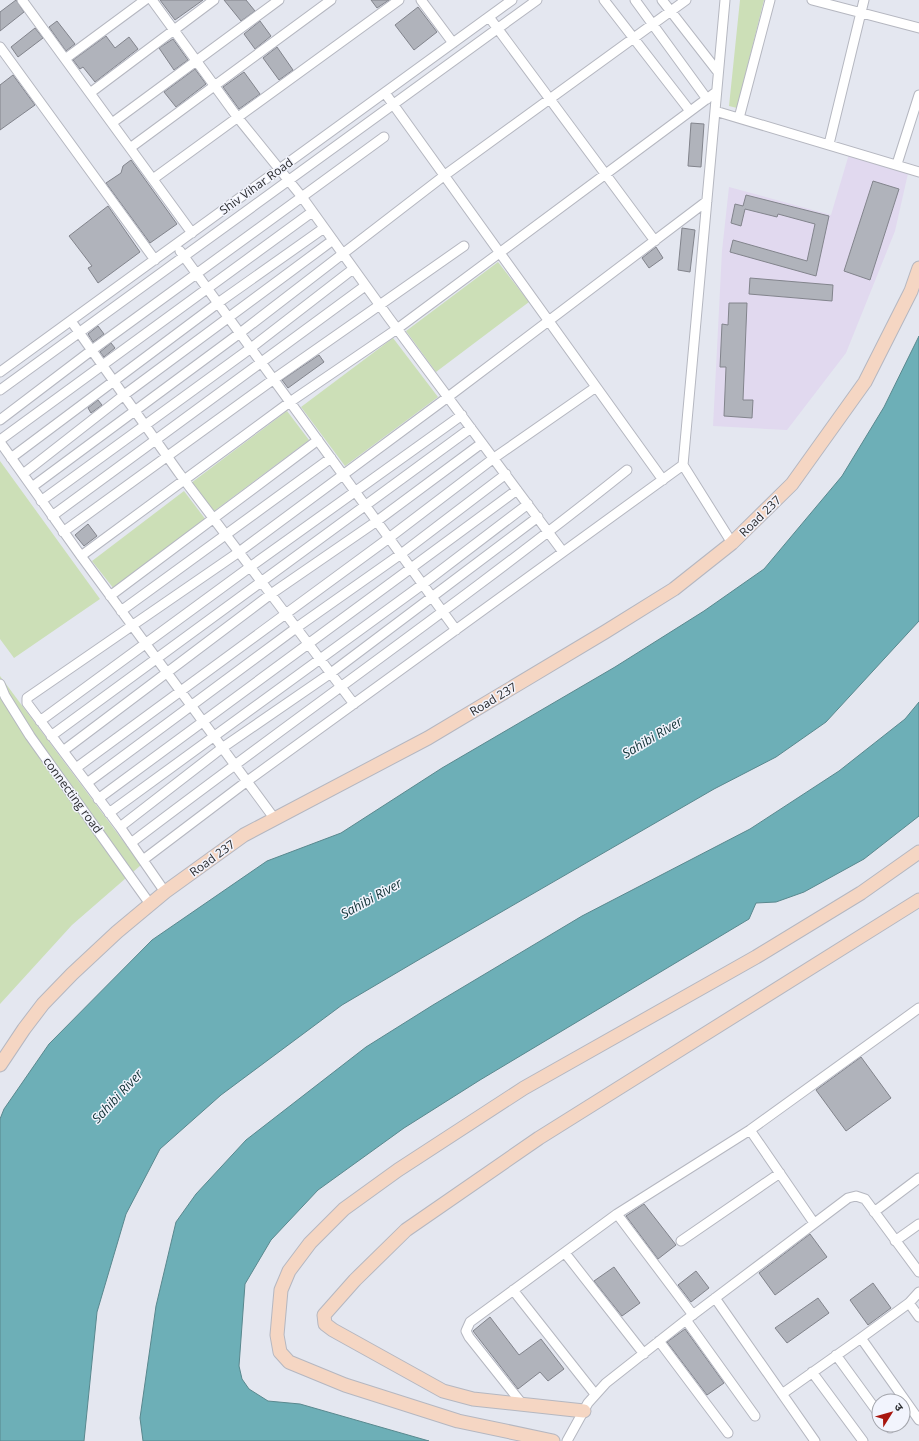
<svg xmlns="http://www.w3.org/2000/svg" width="919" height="1441" viewBox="0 0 919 1441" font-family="'Open Sans','Noto Sans Devanagari',sans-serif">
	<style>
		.education { fill: #e1d9ef }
		.green { fill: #ccdfb7 }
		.water { fill: #6dafb7; stroke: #59888e }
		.building { fill: #b0b3bb; stroke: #82848c }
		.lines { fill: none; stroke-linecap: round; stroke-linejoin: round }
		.street-casing { stroke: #b5b7c0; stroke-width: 11 }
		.secondary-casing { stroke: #b5b7c0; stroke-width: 15 }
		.street { stroke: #fff; stroke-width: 9 }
		.secondary { stroke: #f5d6c3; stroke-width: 13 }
		.labels { text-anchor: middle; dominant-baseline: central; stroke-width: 3; stroke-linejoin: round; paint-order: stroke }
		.street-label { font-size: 12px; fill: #2b2c2f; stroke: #f2f4fd }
		.water-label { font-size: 13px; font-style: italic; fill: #123337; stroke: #f2f4fd }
	</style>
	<rect width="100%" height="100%" fill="#e4e7f0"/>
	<path class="education" d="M849 154 909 169 895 231 846 353 787 430 713 426 722 251 729 187 831 215Z"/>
	<path class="green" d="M740 0H764L737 108 729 106Z
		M498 262 529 302 436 372 406 331Z
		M393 338 438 397 345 466 301 407Z
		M287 411 309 440 213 512 191 483Z
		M0 461 100 599 14 658 0 639Z
		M184 491 206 520 114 589 92 561Z
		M0 676 141 865 72 925 0 1004Z"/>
	<path class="water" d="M919 336V621L826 722 776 757 714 789 420 959 342 1005 221 1095 160 1149 126 1214 97 1312 84 1441H0V1119L4 1109 49 1044 152 940 267 861 341 833 442 768 615 667 704 611 764 569 842 476 884 407Z
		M919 702V816L864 859 804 892 776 902 756 903 749 919 480 1080 404 1128 318 1190 271 1240 245 1284 239 1366 242 1379 249 1389 268 1401 300 1404 429 1441H143L140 1418 156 1306 176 1222 196 1194 246 1140 366 1047 433 1005 582 916 750 829 839 771 905 719Z"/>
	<path class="building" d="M16 0 24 12 0 31V12Z
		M160 0H203L175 20Z
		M224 0H246L255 11 241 21Z
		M371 0H389L377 8Z
		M418 7 437 32 414 50 395 25Z
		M57 21 75 44 66 51 49 27Z
		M260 21 271 36 255 49 244 34Z
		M35 28 43 38 18 57 11 47Z
		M106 36 115 48 129 37 138 49 95 82 83 67 80 69 73 60Z
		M173 39 188 60 174 70 159 48Z
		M277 47 293 70 279 80 263 58Z
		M195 69 206 84 176 107 164 92Z
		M244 72 260 94 239 109 223 87Z
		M13 75 35 105 0 130V85Z
		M691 123 704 124 701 167 688 166Z
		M131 160 177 224 150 243 106 183 121 173 123 166Z
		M873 181 899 189 870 280 844 271Z
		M746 195 829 216 816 276 730 252 733 240 807 261 815 224 778 214 777 217 745 209 741 226 731 223 735 204 743 206Z
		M108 206 140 252 98 283 88 268 92 266 69 236Z
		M682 228 695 230 690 272 678 270Z
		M656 247 663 258 649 268 642 258Z
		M750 278 833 285 832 301 749 294Z
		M729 303H747L743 400H753L752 418 724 416 726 367H720L722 324 728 325Z
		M98 326 104 334 93 342 88 334Z
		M111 343 115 348 104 357 100 352Z
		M319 355 324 362 288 388 282 380Z
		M98 400 102 405 91 413 88 408Z
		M88 524 97 536 84 546 75 535Z
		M861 1057 891 1098 846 1131 816 1090Z
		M644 1204 676 1245 658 1259 626 1216Z
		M810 1234 827 1257 775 1295 759 1273Z
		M614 1267 640 1303 622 1316 594 1281Z
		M696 1271 709 1288 691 1302 678 1285Z
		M873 1283 891 1308 868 1325 850 1300Z
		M818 1298 829 1313 787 1343 775 1328Z
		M490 1317 519 1355 541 1339 564 1369 548 1381 540 1372 518 1389 473 1331Z
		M685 1329 724 1383 707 1395 667 1342Z"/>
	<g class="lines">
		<g class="street-casing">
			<path id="street" d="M22 0 192 233
				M152 0 238 118 302 197 389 318 563 552
				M421 0 453 43
				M604 0 690 111
				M635 0 707 99
				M662 0 718 72
				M725 0 683 465 732 543
				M812 0 919 28
				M489 17 655 241
				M0 47 155 260
				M65 59 145 0
				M90 93 214 0
				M385 93 663 480
				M715 111 919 172
				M739 118 770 0
				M112 123 279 0
				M829 144 864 0
				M130 148 331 0
				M897 164 919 95
				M153 179 399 0
				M180 251 456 630
				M71 321 179 473 354 704
				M0 372 512 0
				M0 390 537 0
				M0 420 92 350 384 137
				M0 440 312 212
				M0 442 81 556 274 818
				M11 458 218 303 324 228
				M23 474 124 395 333 240
				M32 487 240 333 445 175 686 0
				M41 501 251 348 353 269
				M52 516 365 286
				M63 532 274 379 464 246
				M81 556 290 402 397 329 716 92
				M110 596 318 440
				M121 611 331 458
				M0 684 5 696 30 736 150 904
				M40 721 250 567 462 415
				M51 736 471 428
				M63 751 271 594 377 521 482 443
				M76 768 389 538 494 458 596 387
				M87 783 296 628 401 554 506 474
				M98 799 517 490
				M109 813 423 584 528 504
				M120 827 222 748 331 673 538 517
				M131 843C296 717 466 599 627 470
				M143 860 246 782 683 465
				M165 892 120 827 27 703V698L239 552 448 397 707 201
				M750 1130 814 1223
				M874 1212 919 1178
				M617 1214 693 1315
				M681 1241 780 1173
				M895 1241 919 1224
				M565 1253 644 1354
				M513 1290 595 1394
				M715 1298 815 1441
				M909 1303 919 1317
				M686 1320 755 1416
				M861 1338 919 1420
				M659 1341 728 1433
				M836 1355 879 1414
				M812 1372 863 1441
				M782 1394 861 1338 909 1303 919 1292
				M523 1405 469 1337 466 1331 470 1322 617 1214 750 1130 919 1008
				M887 1425 890 1428
				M567 1441 588 1403 606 1383 686 1320 848 1198 856 1196 865 1199 919 1272"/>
		</g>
		<g class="secondary-casing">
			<path id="secondary" d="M0 1065 24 1029 43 1004 72 974 117 932 165 892 244 835 428 738 605 632 674 589 732 543 792 484 865 382 911 291 919 268
				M584 1411 473 1399 443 1391 333 1330 325 1324 324 1315 355 1280 406 1230 539 1138 919 900
				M553 1441 458 1421 345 1385 289 1362 280 1352 277 1335 281 1290 289 1271 310 1243 344 1209 398 1170 524 1088 756 957 861 893 919 852"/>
		</g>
		<use href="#street" class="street"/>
		<use href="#secondary" class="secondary"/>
	</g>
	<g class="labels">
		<g class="street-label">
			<text transform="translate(256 186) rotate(-36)">Shiv Vihar Road</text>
			<text transform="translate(760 516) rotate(-44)">Road 237</text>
			<text transform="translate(493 699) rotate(-31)">Road 237</text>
			<text transform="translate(73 795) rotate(54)">connecting road</text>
			<text transform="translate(212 858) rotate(-36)">Road 237</text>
		</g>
		<g class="water-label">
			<text transform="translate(652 737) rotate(-31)">Sahibi River</text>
			<text transform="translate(371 898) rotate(-29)">Sahibi River</text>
			<text transform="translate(117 1096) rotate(-47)">Sahibi River</text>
		</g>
	</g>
	<g transform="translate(891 1413) rotate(53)"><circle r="19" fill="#f2f4fd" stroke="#a2a4ab"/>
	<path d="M0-3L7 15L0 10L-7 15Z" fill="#a8150e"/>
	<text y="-6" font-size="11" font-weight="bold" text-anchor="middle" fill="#2b2c2f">उ</text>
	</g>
</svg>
